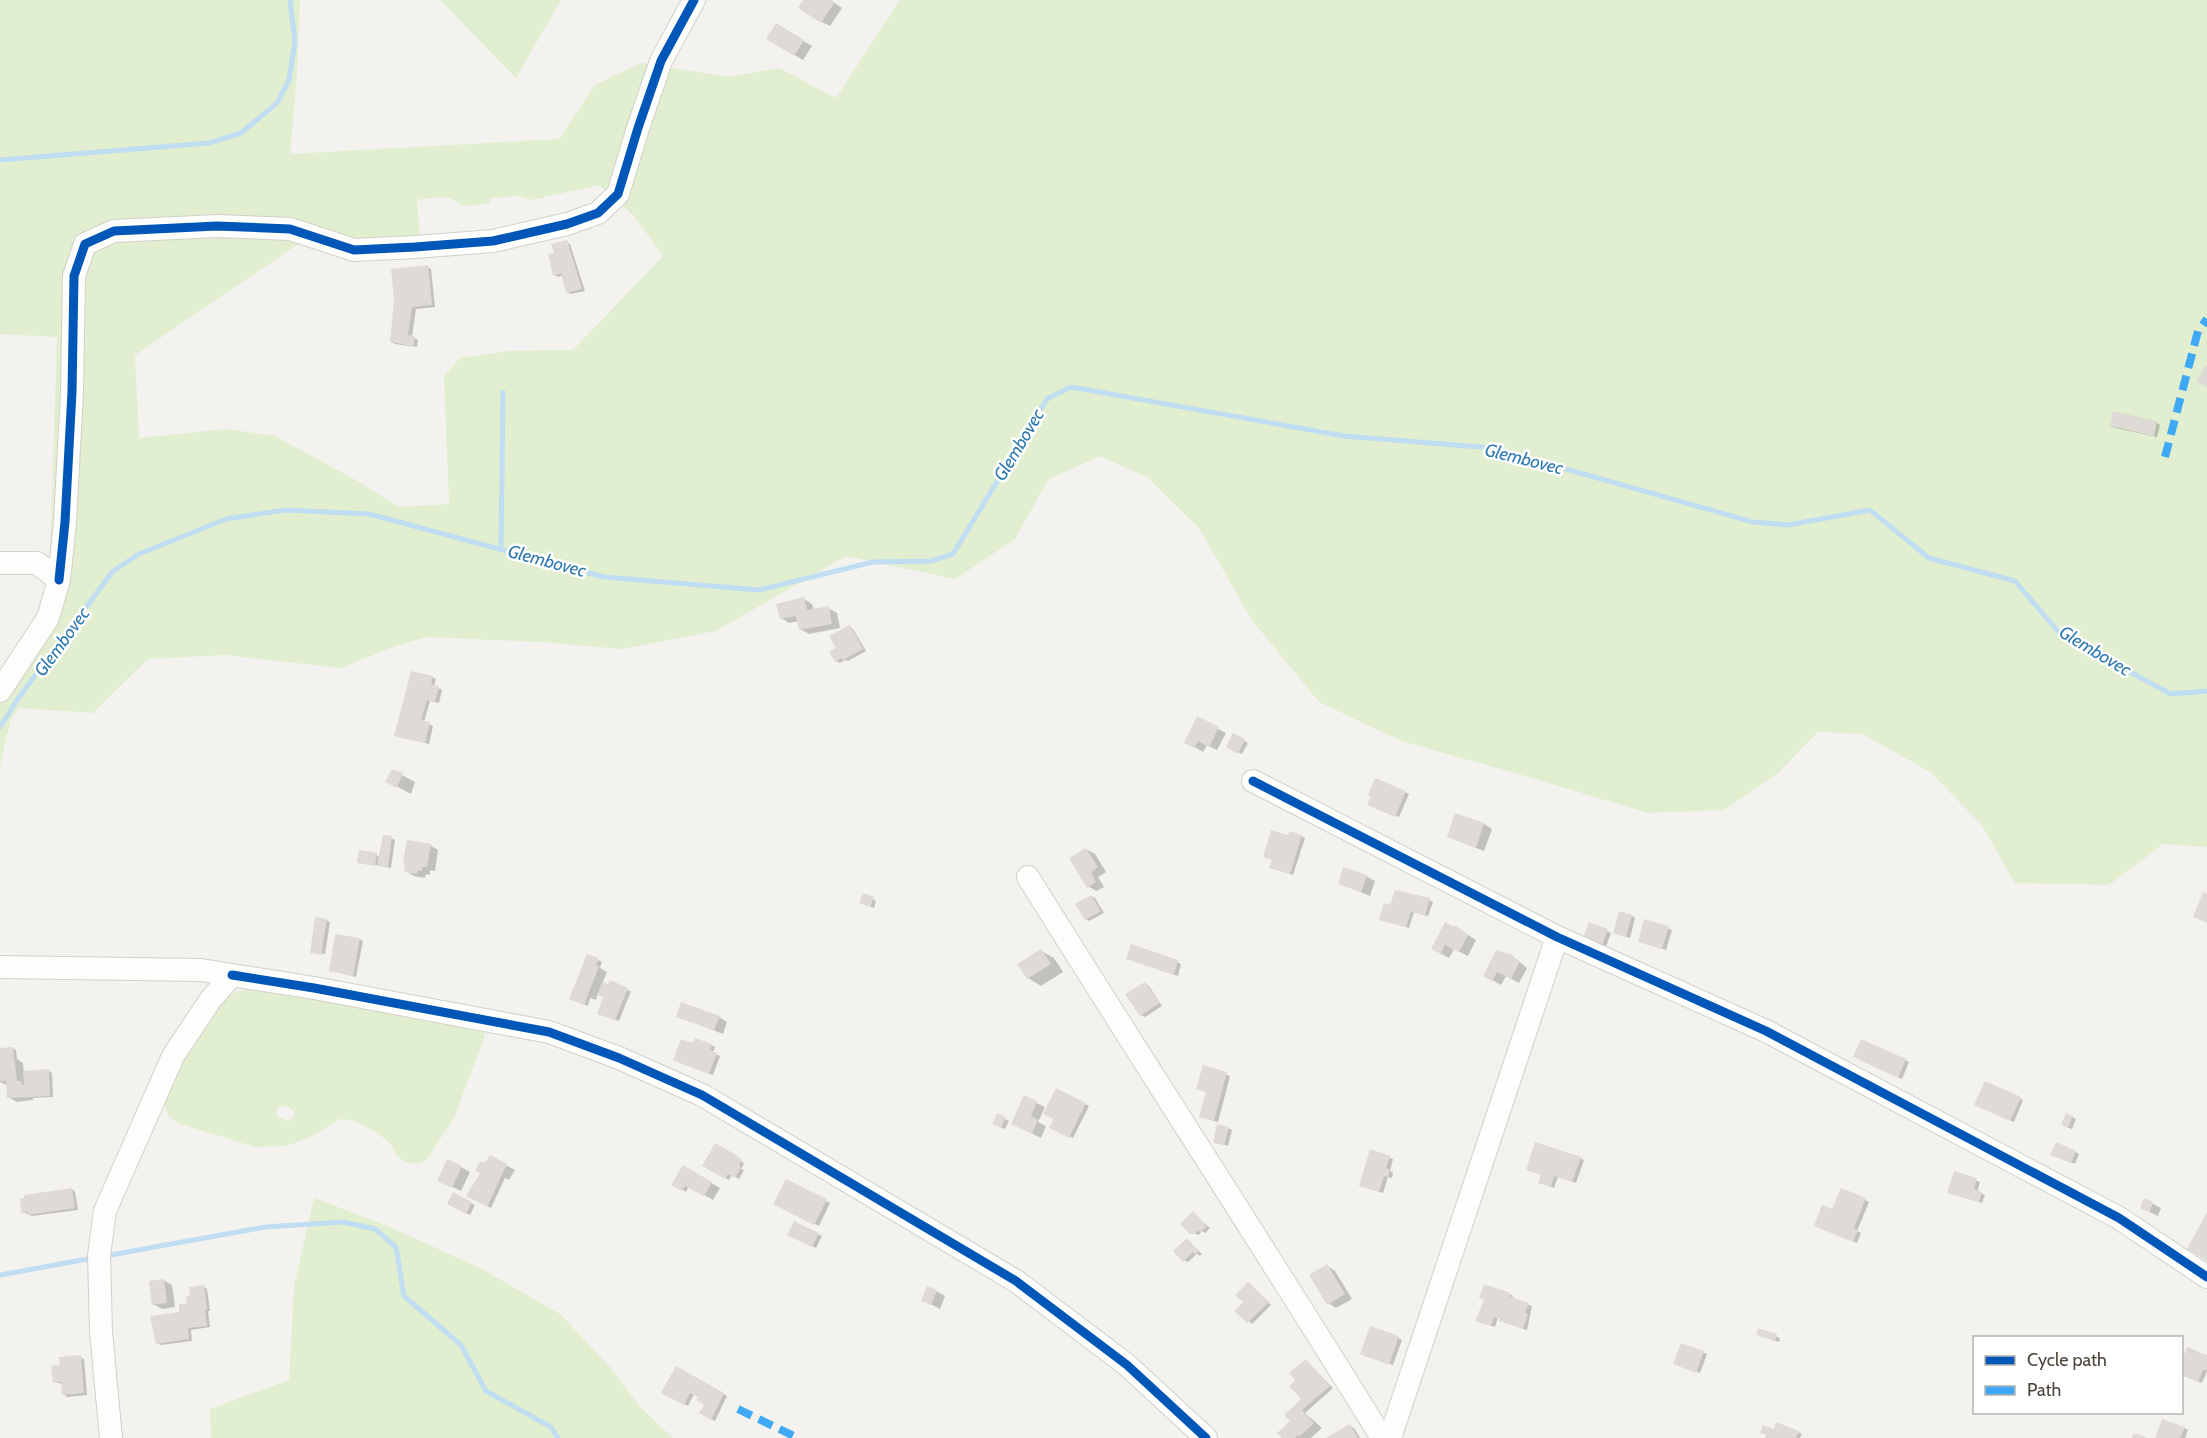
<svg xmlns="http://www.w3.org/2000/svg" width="2207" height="1438" viewBox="0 0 2207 1438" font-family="Cabin,sans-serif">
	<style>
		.green { fill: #e1eecf; fill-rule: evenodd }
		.shadow { fill: #0003 }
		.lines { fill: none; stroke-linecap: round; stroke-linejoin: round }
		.stream { stroke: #c0ddf1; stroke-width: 5 }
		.building { fill: #dedbd6 }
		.minor-casing { stroke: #d2d0cb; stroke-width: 24 }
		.minor { stroke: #fdfdfc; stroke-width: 22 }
		.quiet { stroke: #3fa9f5; stroke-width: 8; stroke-dasharray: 15 8; stroke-linecap: butt }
		.cycleway-casing { stroke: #fff; stroke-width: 13 }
		.cycleway { stroke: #0057b8; stroke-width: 9 }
		.labels { text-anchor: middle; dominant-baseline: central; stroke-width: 5; stroke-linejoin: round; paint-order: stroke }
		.water-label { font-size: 18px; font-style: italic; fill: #2e7ab2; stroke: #fff }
	</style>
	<rect width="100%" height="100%" fill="#f4f2ee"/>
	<path class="green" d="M0 0H300L297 73 290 154 559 139 595 85 641 63 729 77 779 68 836 98 900 0H2207V847L2163 844 2109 885 2015 883 1981 824 1930 772 1863 734 1818 732 1777 774 1724 810 1648 813 1515 773 1401 741 1319 702 1252 620 1199 528 1147 477 1099 456 1048 480 1015 539 955 579 846 556 716 631 622 649 541 642 426 637 393 647 341 668 226 655 148 659 93 713 19 708 10 721 0 768V680L41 619 49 587 57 337 0 334ZM599 185 634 216 663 256 573 350 510 351 460 358 444 376 449 504 399 507 354 479 275 436 227 429 139 438 135 355 322 228 357 241 420 239 417 200C433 198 451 193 462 206L489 204 490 198 519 196 532 200Z
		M440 0H561L516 78Z
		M257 986 483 1027 485 1035 454 1118 427 1159 419 1164 405 1162 396 1155 390 1143 376 1132 355 1121 340 1119 312 1136 287 1146 255 1147 181 1124 169 1117 164 1102 168 1083 219 1004 234 993ZM287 1106 294 1111V1117L288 1121 278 1117 276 1112 279 1107Z
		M314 1198 390 1227 480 1268 560 1314 609 1366 641 1408 673 1438H211L210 1409 289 1380 294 1287Z"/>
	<path class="shadow" d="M805 0H830L842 8 830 26 822 22Z
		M776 25 812 46 803 60 768 39Z
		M566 242 570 244 585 291 571 294 567 292 563 275 558 277 555 275V254Z
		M427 267 431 269 435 307 416 309 412 337 418 340 417 347 395 344 391 342Z
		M2114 412 2157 423 2160 425 2157 437 2115 428 2111 426Z
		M804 599 812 604 814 610 828 608 837 613 840 628 809 634 800 629 799 621 789 623 781 618Z
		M850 627 853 629 866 651 848 661 845 660 840 663 836 661 838 649Z
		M432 677 436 679 434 686 442 690 439 703 430 701 424 722 433 726 429 744 399 737Z
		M1197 718 1226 733 1217 750 1207 745 1203 752 1186 742Z
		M1234 735 1248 743 1242 754 1228 747Z
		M402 775 415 782 411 794 387 781Z
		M1405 792 1409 794 1399 817 1373 806Z
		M1484 824 1492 829 1484 851 1448 837Z
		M1289 836H1301L1305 838 1293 875 1275 869Z
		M391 838 395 840 391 868 359 862 376 855 380 857Z
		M430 845 438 850 435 871 430 870V875L426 874 425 878 414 876 406 871Z
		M1086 849 1095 854 1106 872 1098 877 1104 887 1096 891 1088 886Z
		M1366 876 1375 881 1370 896 1339 883Z
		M1091 896 1095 898 1104 913 1089 921 1086 919Z
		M873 899 876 901 874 908 864 904Z
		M1429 900 1433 902 1428 916 1414 912 1409 928 1385 921 1391 906Z
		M1632 916 1635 918 1630 938 1614 933Z
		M326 920 330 922 325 954 314 952Z
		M1645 921 1672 930 1666 950 1643 943Z
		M1590 924 1611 933 1605 949 1587 943Z
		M1456 927 1476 940 1468 956 1454 949 1449 958 1433 949Z
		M360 939 363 941 356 977 330 970Z
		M1041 951 1054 958 1063 972 1041 986 1028 978Z
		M1512 956 1527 968 1519 983 1506 976 1501 985 1485 976Z
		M598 960 602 962 600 968 607 972 602 984 631 991 619 1021 603 1015 605 997 598 993 596 1000 590 998 588 1006 575 1001Z
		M1132 960 1177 962 1181 964 1178 976Z
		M1145 983 1149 986 1162 1006 1145 1017 1141 1015 1127 995Z
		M719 1017 727 1022 723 1034 700 1025Z
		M1862 1041 1909 1062 1902 1079 1858 1059Z
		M694 1045H711L715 1047 713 1053 720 1056 713 1075 678 1062Z
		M12 1048 16 1050 17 1059 23 1063 24 1072 48 1070 52 1073 53 1097 33 1098V1100L17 1102 8 1097 7 1085 0 1082V1049Z
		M1204 1067 1230 1076 1218 1122 1201 1117 1208 1092Z
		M1056 1090 1089 1106 1073 1138 1051 1127 1055 1119Z
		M2020 1098 2023 1100 2014 1122 1979 1106Z
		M1036 1103 1045 1107 1038 1122 1046 1126 1041 1138 1021 1128Z
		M998 1115 1009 1121 1005 1129 998 1126Z
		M2072 1117 2076 1119 2072 1129 2066 1127Z
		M1228 1128 1232 1130 1228 1146 1215 1142Z
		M716 1145 741 1159 740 1161 744 1163 741 1169 744 1170 739 1179 732 1175 729 1180 704 1165Z
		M1371 1151 1393 1159 1390 1171 1393 1173 1392 1178 1388 1177 1383 1193 1364 1187Z
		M2076 1152 2079 1154 2075 1164 2056 1156Z
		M490 1157 515 1170 509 1180 505 1178 491 1208 468 1196Z
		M1580 1158 1584 1160 1576 1183 1558 1177 1554 1188 1544 1184 1542 1175 1531 1171Z
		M461 1167 470 1172 461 1191 448 1185Z
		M684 1167 720 1188 713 1200 689 1186 686 1192 673 1184Z
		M1955 1173 1980 1182 1977 1192 1985 1195 1982 1203 1953 1194Z
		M786 1181 830 1203 819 1226 775 1203Z
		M72 1189 75 1192 78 1210 32 1216 23 1212Z
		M1842 1190 1869 1202 1857 1231 1861 1233 1857 1243 1819 1227 1833 1211Z
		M454 1194 475 1205 470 1215 449 1203Z
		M2145 1200 2161 1208 2158 1216 2141 1208Z
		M1193 1213 1210 1228 1205 1233 1202 1231 1199 1235 1191 1232Z
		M795 1223 822 1236 816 1248 789 1234Z
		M1187 1240 1202 1254 1200 1256 1197 1254 1188 1262 1184 1260Z
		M1327 1266 1335 1271 1352 1299 1336 1308 1328 1303Z
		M163 1280 172 1285 175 1307 162 1309 153 1304Z
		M1249 1283 1271 1305 1252 1324 1236 1311 1245 1302Z
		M204 1287 207 1289 210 1311H208L210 1327 191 1330 192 1341 161 1345 157 1343Z
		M936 1291 945 1296 940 1309 923 1300Z
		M1509 1294 1513 1296 1512 1299 1532 1306 1527 1330 1505 1322 1498 1317 1495 1327 1480 1322Z
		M1759 1330 1780 1338 1779 1342 1761 1336Z
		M1398 1338 1402 1340 1393 1365 1365 1356Z
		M1682 1345 1707 1354 1700 1373 1679 1365Z
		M2187 1349 2207 1357V1371L2202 1383 2182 1375V1364Z
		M80 1357 84 1359 87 1395 67 1397 64 1394 63 1384 54 1382 61 1367Z
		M1306 1361 1333 1388 1305 1413 1322 1428 1311 1438H1284L1303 1400 1297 1380Z
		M676 1368 727 1396 715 1421 701 1413 706 1404 700 1397 694 1394 688 1406 663 1392Z
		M1350 1426 1354 1428 1360 1438H1329Z
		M2184 1428 2188 1430 2185 1438H2157Z
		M1775 1431 1798 1432 1802 1434 1800 1438H1767Z"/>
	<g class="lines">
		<path class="stream" d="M0 160 209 143 241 133 277 103 289 80 295 42 290 0
			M501 549 503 392
			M0 727 17 700 113 571 139 554 226 519 285 510 369 514 604 577 759 590 873 562 931 561 953 554 1047 399 1071 387 1344 436 1492 448 1753 522 1788 525 1870 510 1929 558 2015 581 2061 635 2171 694 2207 691
			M105 1256 265 1227 343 1222 375 1229 396 1247 404 1296 461 1345 486 1391 551 1427 558 1438
			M0 1275 93 1258"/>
	</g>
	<path class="building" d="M803 0H831L835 2 821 23 798 8Z
		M776 23 804 40 794 56 766 39Z
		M567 240 582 289 566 293 561 273 553 276 548 254 554 253 551 244Z
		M428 265 432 305 412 307 408 335 415 336 413 346 390 342 394 299 391 269Z
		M2204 366 2207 367V387L2197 382Z
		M2113 411 2157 421 2154 436 2110 426Z
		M804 597 807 610 829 606 832 624 799 630 796 616 780 619 776 604Z
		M850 625 863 649 843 660 841 658 835 662 829 652 836 648 829 636Z
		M411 671 433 676 431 684 439 686 435 702 427 700 421 720 430 722 425 743 394 736Z
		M1197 716 1219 727 1209 747 1198 741 1194 748 1184 743Z
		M1233 733 1245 739 1238 754 1226 747Z
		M392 769 403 773 397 788 385 782Z
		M1375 778 1406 791 1395 817 1367 805 1371 796 1368 795Z
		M1455 813 1484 823 1476 848 1447 837Z
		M1271 830 1288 835 1289 831 1302 835 1290 874 1269 868 1272 860 1263 857Z
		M383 835 392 836 388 867 377 865Z
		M407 840 431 844 427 867H422V871L418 870 417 874 404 872 405 864 403 863Z
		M1086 848 1098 867 1091 872 1096 882 1087 888 1069 858Z
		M359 850 377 853 375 866 357 863Z
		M1343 867 1367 875 1361 892 1338 884Z
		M1395 890 1430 898 1425 916 1411 911 1406 927 1379 920 1384 903 1390 905Z
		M2203 892 2207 894V923L2193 917Z
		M863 893 874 897 870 907 859 903Z
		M1091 895 1101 911 1085 920 1075 904Z
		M1619 911 1632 915 1626 937 1613 933Z
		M315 917 327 919 321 955 310 953Z
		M1644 919 1669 926 1662 949 1638 942Z
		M1445 922 1454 927 1455 925 1468 935 1459 952 1445 945 1441 954 1431 949Z
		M1589 922 1608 929 1601 948 1582 941Z
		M335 934 360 938 353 976 329 971Z
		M1131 944 1178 960 1174 975 1126 959Z
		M1041 949 1051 964 1027 979 1017 964Z
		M1496 950 1513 955 1512 957 1520 961 1511 979 1497 972 1492 981 1483 976Z
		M587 954 599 958 596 965 599 966 584 1005 569 999Z
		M610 980 628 988 615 1020 597 1014 603 997 597 995 602 982 608 984Z
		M1145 982 1160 1003 1140 1016 1125 994Z
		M681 1002 720 1016 714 1030 676 1017Z
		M695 1038 712 1044 710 1050 717 1053 709 1074 673 1060 681 1039 693 1043Z
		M1861 1039 1906 1059 1898 1078 1853 1057Z
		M13 1047 17 1081H21L22 1085H24L23 1071 49 1069 50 1096 7 1098 6 1081H0V1048Z
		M1203 1065 1227 1072 1214 1121 1199 1117 1206 1092 1196 1089Z
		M1985 1081 2021 1097 2010 1121 1974 1105Z
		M1056 1088 1086 1103 1069 1138 1049 1128 1054 1119 1043 1114Z
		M1024 1095 1037 1101 1031 1116 1038 1120 1032 1134 1011 1124Z
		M997 1113 1006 1117 1001 1128 992 1124Z
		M2066 1113 2073 1116 2068 1128 2061 1125Z
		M1217 1124 1229 1127 1224 1145 1213 1143Z
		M1535 1142 1581 1157 1572 1182 1554 1176 1551 1187 1538 1183 1541 1174 1526 1170Z
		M2056 1142 2076 1151 2071 1163 2050 1155Z
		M715 1143 738 1156V1157L742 1160 739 1165 741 1167 735 1178 728 1174 725 1179 702 1166Z
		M1370 1149 1390 1156 1386 1168 1390 1170 1388 1177 1384 1176 1379 1192 1359 1186Z
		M490 1155 507 1164 487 1207 466 1196 480 1173 475 1171 480 1161 485 1163Z
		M447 1159 462 1166 452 1188 437 1181Z
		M683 1165 712 1182 704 1196 685 1186 682 1191 671 1185Z
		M1954 1171 1977 1178 1974 1189 1982 1192 1979 1202 1947 1193Z
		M786 1179 827 1199 814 1225 773 1204Z
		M72 1188 75 1208 27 1215V1212L21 1213 20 1199 24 1198V1195Z
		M1841 1188 1866 1198 1854 1228 1858 1230 1853 1242 1814 1226 1822 1205 1832 1209Z
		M453 1192 472 1202 466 1214 447 1204Z
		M2144 1198 2153 1202 2150 1212 2140 1209Z
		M1193 1211 1207 1226 1200 1232 1198 1230 1195 1234H1190L1180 1224Z
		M2207 1212V1261L2187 1249Z
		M794 1221 819 1233 812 1247 787 1235Z
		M1187 1238 1199 1251 1195 1255 1193 1252 1183 1262 1173 1251Z
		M1327 1264 1345 1294 1327 1305 1309 1275Z
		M164 1279 167 1303 152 1305 149 1281Z
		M1248 1282 1269 1302 1247 1323 1234 1311 1243 1302 1235 1295Z
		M1484 1284 1510 1293 1509 1296 1529 1303 1525 1313 1528 1314 1523 1329 1499 1321 1500 1318 1494 1317 1491 1326 1475 1321 1484 1300 1479 1298Z
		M204 1285 207 1309 205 1310 207 1326 188 1328 189 1339 156 1344 150 1316 179 1312V1304H187L186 1296 190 1295 189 1287Z
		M927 1286 937 1290 931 1305 921 1301Z
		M1370 1326 1399 1336 1389 1365 1360 1354Z
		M1758 1328 1777 1334 1775 1341 1756 1335Z
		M1681 1343 1704 1351 1696 1373 1673 1364Z
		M2187 1347 2207 1355V1370H2203L2198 1382 2182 1375V1360Z
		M81 1355 84 1393 62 1395 61 1382 53 1383 51 1366 60 1365 59 1357Z
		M1306 1359 1330 1386 1302 1410 1314 1423 1300 1436 1298 1435 1295 1438H1282L1277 1433 1290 1421 1284 1415 1301 1399 1289 1386 1295 1380 1289 1373Z
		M676 1366 724 1393 711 1420 699 1413 704 1405 696 1400 698 1397 690 1393 684 1405 661 1393Z
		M2162 1419 2185 1427 2180 1438H2155Z
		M1776 1422 1799 1431 1796 1438H1765L1766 1435 1760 1433 1763 1425 1774 1429Z
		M1350 1424 1358 1438H1326Z
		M2134 1433 2148 1438H2132Z"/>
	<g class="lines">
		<g class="minor-casing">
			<path id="minor" d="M0 563H37L59 580 48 618 0 691
				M59 580 65 522 72 392 74 276 85 244 114 231 217 226 290 229 354 250 415 247 493 241 567 224 598 213 618 194 638 128 661 61 694 0
				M1253 781 1557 937 1766 1031 2119 1218 2207 1277
				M1028 877C1145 1065 1266 1250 1382 1438
				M0 967 201 970 232 975 211 999 173 1056 105 1211 99 1255 101 1332 111 1438
				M232 975 314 988 549 1032 619 1058 702 1095 1016 1281 1127 1365 1206 1438
				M1390 1438 1557 937"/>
		</g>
		<use href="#minor" class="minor"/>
		<path class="quiet" d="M2165 457 2198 331 2207 319
			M738 1409 798 1438"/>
		<g class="cycleway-casing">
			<path id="cycleway" d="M59 580 65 522 72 392 74 276 85 244 114 231 217 226 290 229 354 250 415 247 493 241 567 224 598 213 618 194 638 128 661 61 694 0
				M1253 781 1557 937 1766 1031 2119 1218 2207 1277
				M232 975 314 988 549 1032 619 1058 702 1095 1016 1281 1127 1365 1206 1438"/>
		</g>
		<use href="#cycleway" class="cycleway"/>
	</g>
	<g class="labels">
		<g class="water-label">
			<text transform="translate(1019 445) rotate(-59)">Glembovec</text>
			<text transform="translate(1524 459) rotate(14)">Glembovec</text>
			<text transform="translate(547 561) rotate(15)">Glembovec</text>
			<text transform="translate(62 642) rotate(-54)">Glembovec</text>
			<text transform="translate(2095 651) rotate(31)">Glembovec</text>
		</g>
	</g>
	<rect x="1973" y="1336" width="210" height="78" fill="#ffffff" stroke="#b7b4b0" stroke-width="1.5"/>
	<rect x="1985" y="1356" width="30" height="9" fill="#0057b8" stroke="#b7b4b0" stroke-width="1.5"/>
	<text x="2027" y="1366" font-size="18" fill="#4b4439">Cycle path</text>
	<rect x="1985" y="1386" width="30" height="9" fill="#3fa9f5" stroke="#b7b4b0" stroke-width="1.5"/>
	<text x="2027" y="1396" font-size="18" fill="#4b4439">Path</text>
</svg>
